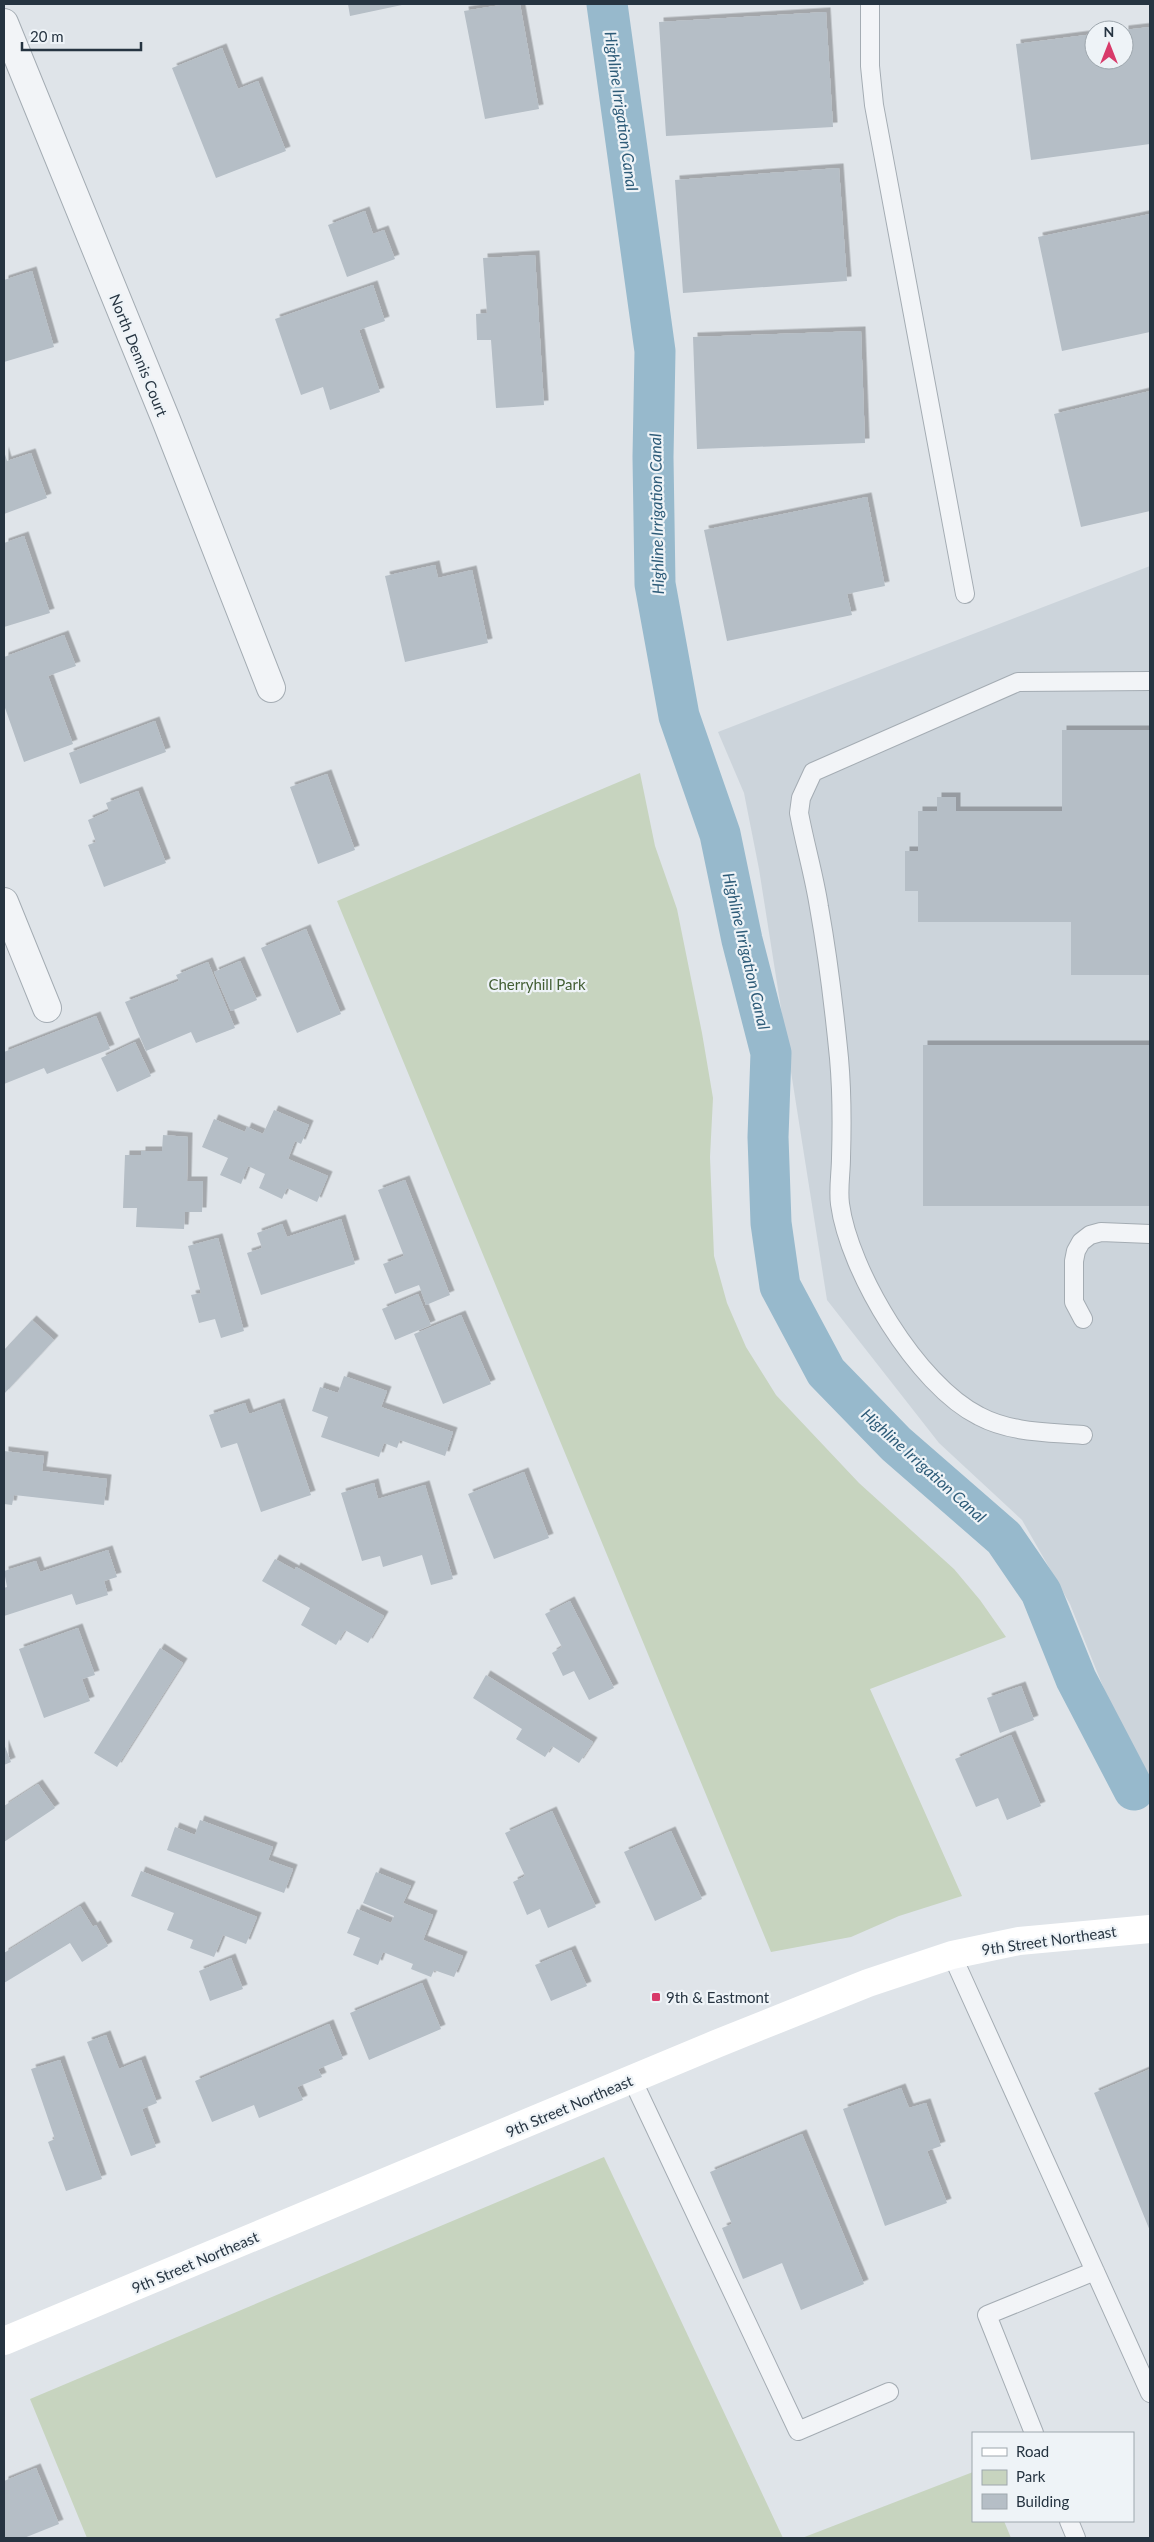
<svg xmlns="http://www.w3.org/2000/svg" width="1154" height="2542" viewBox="0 0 1154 2542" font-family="Lato,sans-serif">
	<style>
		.built { fill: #ccd4db }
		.green { fill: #c7d4bf }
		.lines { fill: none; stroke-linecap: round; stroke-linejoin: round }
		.canal { stroke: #97b9cc; stroke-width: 41 }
		.building { fill: #b5bec6; filter: url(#shadow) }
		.service-casing { stroke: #a4acb3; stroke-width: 20 }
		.minor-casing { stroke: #a4acb3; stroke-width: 30 }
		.service { stroke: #f2f4f7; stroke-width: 18 }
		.minor { stroke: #f2f4f7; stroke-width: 28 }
		.secondary { stroke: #fff; stroke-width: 28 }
		.poi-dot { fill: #d83a6a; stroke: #eef3f7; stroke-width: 2 }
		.labels { text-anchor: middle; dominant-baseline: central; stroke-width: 4.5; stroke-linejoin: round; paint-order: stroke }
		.street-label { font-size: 15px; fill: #263441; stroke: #eef3f7 }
		.park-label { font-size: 15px; fill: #425e33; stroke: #eef3f7 }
		.poi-label { font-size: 15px; fill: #263441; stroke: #eef3f7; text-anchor: start }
		.water-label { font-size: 16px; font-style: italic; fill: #2d5b78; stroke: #eef3f7 }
	</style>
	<defs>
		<filter id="shadow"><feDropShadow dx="4.5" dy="-4.5" stdDeviation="0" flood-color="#0004"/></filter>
	</defs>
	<rect width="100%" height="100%" fill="#dfe4e9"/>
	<path class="built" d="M1150 566V1793L1146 1794 1070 1604 1022 1520 939 1443 827 1300 759 869 744 793 718 732Z"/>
	<path class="green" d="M640 773 655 846 677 909 702 1033 713 1098 710 1157 714 1256 727 1303 746 1347 776 1395 859 1483 954 1569 980 1600 1006 1637 870 1689 962 1896 899 1916 851 1937 771 1952 337 901Z
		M604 2157 783 2538H87L30 2399Z
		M973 2472V2521H1004L1011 2538H802Z"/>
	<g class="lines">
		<path class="canal" d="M607 4 655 351 653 457 655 584 679 716 720 834 742 940 771 1053 768 1137 771 1223 780 1286 826 1372 896 1444 1004 1538 1041 1592 1076 1679 1134 1790"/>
	</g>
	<path class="building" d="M348 4H401L402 5 350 16Z
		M507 4H520L539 109 485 119 464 11Z
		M826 12 833 127 666 136 659 22Z
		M1150 27V144L1031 160 1016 44 1094 34V60H1124V30Z
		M222 48 238 89 258 81 286 151 216 178 172 68Z
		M839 168 847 281 683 293 675 180Z
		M365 211 373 234 384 230 395 259 347 277 328 225Z
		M1150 214V332L1062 351 1038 237Z
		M535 255 544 405 496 408 491 340H477L476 314 487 313 483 258Z
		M32 271 54 347 4 362V280Z
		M373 285 385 321 359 330 380 392 330 410 323 387 301 395 275 319Z
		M861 331 865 443 697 449 693 337Z
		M1150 391V511L1081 527 1054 414Z
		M4 451 7 461 31 453 47 498 4 514Z
		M867 497 885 586 847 594 852 615 727 641 704 530Z
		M24 536 50 613 4 627V543Z
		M435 565 438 578 472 570 488 643 405 662 385 576Z
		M64 635 76 666 48 676 73 744 24 762 4 705V657Z
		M155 721 166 752 80 784 69 753Z
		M1062 730H1150V975H1071V922H918V891H905V851H918V811H937V797H956V811H1062Z
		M327 774 355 850 318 864 290 787Z
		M138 791 166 863 104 887 88 845 96 842 88 820 109 811 106 803Z
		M306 929 341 1014 297 1033 261 948Z
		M240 961 257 1000 231 1011 214 972Z
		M208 962 235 1028 196 1043 191 1032 146 1051 125 1002 179 981 176 975Z
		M96 1016 110 1049 47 1074 44 1068 4 1084V1052Z
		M135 1042 151 1076 117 1092 101 1058Z
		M923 1045H1150V1206H923Z
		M274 1110 309 1125 301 1144 295 1141 288 1159 328 1176 317 1202 287 1188 282 1199 259 1188 265 1174 248 1166 241 1184 220 1175 228 1158 202 1147 214 1119 245 1132 247 1127 263 1134Z
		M163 1135 188 1137 187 1181H203L202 1212H185L184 1229 136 1227 137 1208H123L125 1155H141V1151H162Z
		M405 1180 450 1295 426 1305 419 1285 395 1294 383 1264 404 1256 378 1190Z
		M341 1219 355 1264 261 1295 247 1253 262 1248 257 1233 282 1224 287 1237Z
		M218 1238 244 1331 221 1338 215 1319 199 1323 191 1295 201 1293 188 1246Z
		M418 1294 431 1325 395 1340 382 1309Z
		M461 1315 491 1384 443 1404 414 1334Z
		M32 1320 54 1340 4 1394V1350Z
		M344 1376 387 1391 381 1407 453 1432 445 1456 400 1440 397 1448 384 1443 379 1457 321 1437 328 1417 312 1411 320 1387 338 1393Z
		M245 1403 249 1414 280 1403 311 1495 261 1512 237 1443 221 1448 209 1415Z
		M4 1451 44 1456 42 1471 107 1479 104 1505 14 1495 12 1505 4 1504Z
		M524 1472 549 1538 494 1559 468 1494Z
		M374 1483 378 1499 425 1485 453 1579 431 1585 422 1555 383 1567 380 1556 362 1561 341 1493Z
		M108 1550 117 1577 104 1581 108 1595 76 1605 72 1594 4 1616V1588L7 1587 4 1571 36 1561 40 1572Z
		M275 1559 295 1570 296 1567 384 1616 368 1643 345 1630 336 1645 301 1625 310 1608 262 1581Z
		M570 1601 614 1688 589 1700 574 1671 563 1676 552 1653 562 1647 545 1614Z
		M78 1628 95 1675 82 1679 90 1701 44 1718 19 1649Z
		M160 1648 183 1663 117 1767 94 1753Z
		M486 1675 593 1742 579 1763 552 1746 545 1757 516 1739 522 1729 473 1698Z
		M1021 1686 1034 1720 1000 1733 987 1698Z
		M1011 1735 1041 1806 1007 1820 998 1798 976 1807 955 1759Z
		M4 1744 11 1762 4 1765Z
		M38 1784 55 1808 4 1842V1806Z
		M552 1811 596 1907 548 1928 540 1909 527 1915 513 1882 525 1876 505 1833Z
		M200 1820 273 1847 268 1860 293 1869 284 1893 167 1850 175 1827 195 1835Z
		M671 1831 702 1899 655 1921 624 1852Z
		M141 1871 257 1917 246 1944 223 1935 214 1957 190 1948 193 1940 167 1930 174 1913 131 1896Z
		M376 1872 411 1886 403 1903 433 1915 423 1940 463 1956 454 1977 434 1970 431 1977 411 1969 413 1964 383 1952 378 1965 353 1955 360 1938 347 1933 357 1909 391 1923 394 1916 363 1903Z
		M80 1906 93 1927 96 1925 108 1946 82 1962 70 1943 4 1983V1953Z
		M571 1950 587 1986 551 2001 535 1965Z
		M231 1958 243 1989 210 2001 199 1971Z
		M422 1983 441 2029 369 2060 350 2013Z
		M329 2024 343 2059 318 2069 322 2077 297 2087 303 2100 259 2118 254 2105 212 2122 195 2081Z
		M106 2035 119 2069 141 2060 157 2103 142 2109 156 2147 131 2156 87 2042Z
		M60 2060 102 2179 66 2191 48 2142 55 2139 31 2069Z
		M1150 2069V2231L1094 2093Z
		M901 2088 909 2108 926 2103 941 2146 927 2151 947 2203 885 2226 843 2109Z
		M802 2134 864 2284 801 2310 782 2263 743 2279 722 2228 732 2224 710 2172Z
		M36 2468 59 2524 24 2538H4V2481Z"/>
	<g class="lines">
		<g class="service-casing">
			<path id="service" d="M870 4V66L874 105 965 594
				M1083 1319 1074 1302V1261L1076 1251 1081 1242 1090 1235 1101 1232 1150 1234
				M1083 1435C1048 1432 1011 1433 979 1416 917 1385 849 1271 840 1204 838 1189 841 1172 841 1158 842 1125 842 1091 839 1058 834 1007 828 957 819 907 814 875 805 845 799 813L801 798 813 772 1018 682 1150 681
				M952 1955 1150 2393
				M632 2079 798 2431 889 2392
				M1034 2433 987 2315 1095 2271
				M1069 2521 1076 2538"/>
		</g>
		<g class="minor-casing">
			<path id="minor" d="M4 23 166 420 271 688
				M4 902 47 1008"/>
		</g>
		<use href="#service" class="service"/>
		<use href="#minor" class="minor"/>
		<path class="secondary" d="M4 2341 716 2044 868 1983 952 1955 1019 1941 1150 1929"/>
	</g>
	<rect class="poi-dot" x="651" y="1992" width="10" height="10" rx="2.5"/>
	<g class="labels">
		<g class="street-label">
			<text transform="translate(139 355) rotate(68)">North Dennis Court</text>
			<text transform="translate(1049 1940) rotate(-8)">9th Street Northeast</text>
			<text transform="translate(569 2106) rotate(-23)">9th Street Northeast</text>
			<text transform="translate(195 2262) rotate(-23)">9th Street Northeast</text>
		</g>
		<g class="park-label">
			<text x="537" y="984">Cherryhill Park</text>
		</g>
		<g class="poi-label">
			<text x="666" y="1997">9th &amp; Eastmont</text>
		</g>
		<g class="water-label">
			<text transform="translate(622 111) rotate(82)">Highline Irrigation Canal</text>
			<text transform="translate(656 514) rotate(-91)">Highline Irrigation Canal</text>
			<text transform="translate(747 951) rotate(77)">Highline Irrigation Canal</text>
			<text transform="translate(924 1465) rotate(42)">Highline Irrigation Canal</text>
		</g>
	</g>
	<rect width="1154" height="2542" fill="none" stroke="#263441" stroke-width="10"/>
	<rect x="972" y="2432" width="162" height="90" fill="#eef3f7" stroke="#9ea7ae"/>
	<rect x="982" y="2448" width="25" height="8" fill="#ffffff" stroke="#9ea7ae"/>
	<text x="1016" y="2457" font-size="15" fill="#263441">Road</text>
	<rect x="982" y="2470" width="25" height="15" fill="#c7d4bf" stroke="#9ea7ae"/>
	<text x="1016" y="2482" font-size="15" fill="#263441">Park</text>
	<rect x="982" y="2494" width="25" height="15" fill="#b5bec6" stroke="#9ea7ae"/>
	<text x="1016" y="2507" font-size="15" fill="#263441">Building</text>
	<g transform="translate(1109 45)"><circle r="24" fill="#eef3f7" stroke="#9ea7ae"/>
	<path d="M0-4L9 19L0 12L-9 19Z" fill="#d83a6a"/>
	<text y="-8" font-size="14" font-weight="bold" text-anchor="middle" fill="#263441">N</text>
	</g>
	<path d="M22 42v8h119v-8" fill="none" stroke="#263441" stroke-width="2.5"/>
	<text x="30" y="42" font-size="15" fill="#263441" stroke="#eef3f7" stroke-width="4" paint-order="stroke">20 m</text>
</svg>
